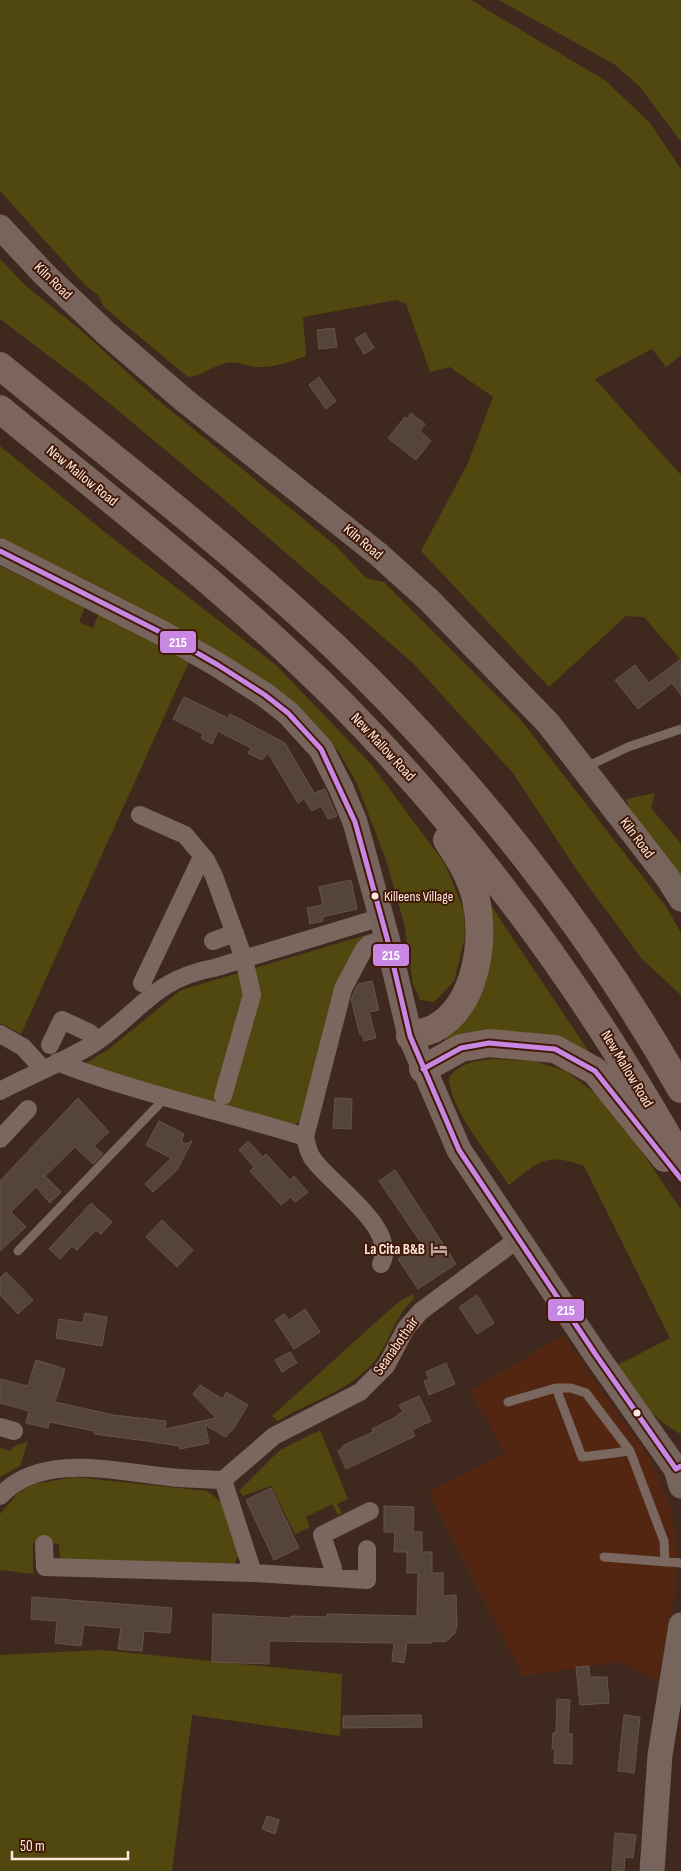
<svg xmlns="http://www.w3.org/2000/svg" width="681" height="1871" viewBox="0 0 681 1871" font-family="'Sofia Sans Condensed',sans-serif">
	<style>
		.built { fill: #532612 }
		.green { fill: #51480f }
		.building { fill: #554439; stroke: #665448 }
		.lines { fill: none; stroke-linecap: round; stroke-linejoin: round }
		.lane { stroke: #7a6860; stroke-width: 9 }
		.street { stroke: #7a6860; stroke-width: 18 }
		.secondary { stroke: #77645c; stroke-width: 25 }
		.highway { stroke: #7b655d; stroke-width: 28 }
		.bus-1-casing { stroke: #411906; stroke-width: 9 }
		.bus-1 { stroke: #c787e3; stroke-width: 5 }
		.bus-dot { fill: #ffe8df; stroke: #411906; stroke-width: 2 }
		.labels { text-anchor: middle; dominant-baseline: central; stroke-width: 4; stroke-linejoin: round; paint-order: stroke }
		.bus-label { font-size: 14px; fill: #ffe8df; stroke: #411906; text-anchor: start }
		.street-label { font-size: 15px; fill: #ffe8df; stroke: #411906 }
		.poi-label { font-size: 15px; font-weight: bold; fill: #ffe8df; stroke: #411906; text-anchor: end }
		.line-badge { stroke: #411906; stroke-width: 2 }
		.badge-label { font-size: 14px; text-anchor: middle; font-weight: bold; fill: #fff }
	</style>
	<rect width="100%" height="100%" fill="#3f291e"/>
	<path class="built" d="M563 1335 651 1460 672 1510 678 1559 675 1591 658 1681 620 1662 522 1676 429 1492 505 1454 470 1391Z"/>
	<path class="green" d="M0 0H437L436 3 438 0H471L606 81 650 123 681 169V355L666 367 652 349 595 379 681 475V660L644 617 626 616 549 687 421 551 468 463 493 397 450 367 430 372 406 304 396 300 303 317 306 356C291 361 274 368 258 367 247 367 238 361 227 363 212 365 204 376 188 377L104 307 98 295 85 285 0 191Z
		M499 0H681V142L640 87 614 64Z
		M0 259 26 286 83 332 153 396 335 545 366 578 384 582 520 719 667 908 681 933V995L642 959 578 872 513 773 413 663 219 495 91 388 0 319Z
		M0 446 111 537 276 665 371 764 445 864 464 911 465 937 454 981 434 1002 420 1000 413 984 404 923 386 860 357 784 339 752 312 724 0 551Z
		M0 566 85 607 79 622 93 628 99 613 192 655 21 1034 0 1023Z
		M655 793 651 808 681 844V884L632 814 626 799Z
		M488 901 599 1067 435 1051 456 1026Z
		M366 935 359 946 300 1122 289 1126 81 1066 109 1049 181 990Z
		M495 1059 534 1061 566 1071 600 1097 627 1130 681 1210V1434C653 1421 634 1390 614 1367L670 1338 584 1166C545 1152 539 1162 509 1185 492 1159 448 1107 449 1077 462 1062 476 1061 495 1059Z
		M412 1294 414 1299C394 1316 390 1343 373 1363 345 1394 311 1400 278 1421L272 1416 396 1304Z
		M320 1430 348 1499 337 1504 342 1513 338 1515 332 1504 306 1517 310 1527 295 1534 271 1486 243 1496 239 1491 280 1450Z
		M28 1441 20 1466 0 1477V1448L11 1451 13 1447Z
		M74 1477 207 1491 223 1503 239 1554 234 1564 60 1560 59 1544 33 1542V1574L0 1570V1514L18 1493 34 1484Z
		M101 1650 342 1674 340 1736 192 1715 172 1871H0V1655Z"/>
	<path class="building" d="M334 328 337 347 319 349 317 330Z
		M365 333 374 348 364 354 355 339Z
		M319 377 336 401 326 409 309 385Z
		M411 413 425 424 420 431 431 441 416 460 388 438 405 417 407 419Z
		M681 659V695L672 683 638 709 615 680 635 665 649 683Z
		M184 697 228 718 230 714 285 743 314 793 325 789 337 816 328 819 321 806 312 811 304 799 298 803 268 753 262 760 248 753 251 748 218 731 212 744 201 738 203 734 173 719Z
		M351 880 357 909 322 917 323 921 310 924 307 908 323 905 319 887Z
		M372 981 379 1010 369 1012 376 1038 364 1041 362 1034 360 1035 351 999 358 984Z
		M78 1098 109 1132 94 1146 103 1154 93 1164 75 1147 45 1176 61 1192 50 1203 36 1187 11 1212 26 1227 0 1251V1181Z
		M335 1098 352 1099 351 1129 333 1128Z
		M159 1121 184 1134 181 1141 186 1144 192 1141 177 1170 153 1192 145 1184 171 1158 146 1145Z
		M248 1141 263 1157 266 1154 290 1180 294 1176 308 1192 295 1202 291 1197 281 1205 250 1171 254 1167 239 1150Z
		M395 1170 456 1264 418 1289 398 1259 422 1244 379 1181Z
		M91 1203 112 1222 101 1234 96 1230 77 1250 72 1246 60 1259 49 1249Z
		M162 1220 193 1250 177 1267 146 1237Z
		M6 1272 33 1300 18 1314 0 1295V1278Z
		M477 1295 494 1323 477 1334 459 1307Z
		M305 1309 320 1332 294 1349 275 1320 284 1314 289 1320Z
		M85 1313 107 1317 102 1346 56 1338 59 1319 83 1323Z
		M290 1352 297 1363 282 1372 275 1360Z
		M36 1360 65 1369 55 1402 113 1415 166 1421 165 1429 216 1418 193 1394 200 1385 223 1399 226 1392 248 1405 232 1431 231 1430 226 1437 205 1425 209 1443 180 1449 179 1446 147 1441 94 1434 95 1431 49 1422 48 1428 26 1423 29 1411 0 1403V1379L28 1386Z
		M446 1363 455 1384 429 1395 424 1381 429 1379 426 1372Z
		M419 1396 431 1421 412 1430 415 1436 346 1469 338 1451 343 1448 342 1446 373 1432 372 1429 398 1416 397 1415 403 1412 399 1405Z
		M271 1488 299 1548 274 1560 246 1500Z
		M384 1506 414 1507 413 1532H422V1552H432V1573H443V1596L456 1595 457 1625 455 1633 450 1638 445 1642 432 1641V1643H407L404 1663 392 1661 394 1643 269 1641V1664L212 1662 213 1614 290 1618 291 1616 327 1617V1614L417 1616 418 1573H407V1552H394L395 1532H384Z
		M32 1597 172 1608 170 1633 144 1631 142 1651 118 1649 121 1628 96 1626 84 1625 81 1646 55 1643 57 1621 31 1619Z
		M589 1666 590 1677H607L609 1703 580 1705 576 1667Z
		M557 1699 570 1700 568 1734H572V1764L554 1763 555 1749H552L553 1733H556Z
		M421 1715 422 1727 343 1728V1716Z
		M624 1715 640 1717 634 1773 618 1771Z
		M267 1816 279 1820 275 1834 262 1829Z
		M615 1833 636 1835 633 1858 625 1857 624 1871H612Z"/>
	<g class="lines">
		<path class="lane" d="M584 768 628 747 681 729
			M18 1251 166 1097
			M556 1388 582 1457 630 1451
			M508 1402 556 1388H571L586 1393 630 1451 664 1541 665 1562
			M604 1557 681 1563"/>
		<path class="street" d="M140 815 185 835 206 860 214 876 244 959 252 995 223 1096
			M213 941 235 933
			M142 983 199 863 206 860
			M0 1034 23 1047 43 1069
			M50 1045 62 1020 90 1033 96 1041
			M57 1062C137 1093 222 1111 305 1137
			M0 1091C30 1075 64 1062 93 1044 138 1014 155 978 214 968L382 917
			M0 1139 28 1109
			M381 1264C400 1229 331 1185 313 1159 308 1153 307 1144 305 1137L343 989 364 949 369 944 387 938
			M0 1427 14 1431
			M223 1480 274 1436 360 1392 386 1366 406 1328 421 1311 518 1239
			M223 1480 253 1573
			M0 1496C42 1451 117 1472 169 1477 187 1479 205 1479 223 1480
			M44 1544 45 1567 253 1573 367 1580V1549
			M333 1578V1568L322 1535 370 1511"/>
		<path class="secondary" d="M0 227 44 274 105 332 184 400 378 554 428 599 548 723 667 877 681 899
			M0 551 164 634 218 665 265 695 288 713 321 749 341 788 355 822 387 938 410 1036 459 1150 596 1355 676 1469 681 1486
			M652 1871 660 1755 681 1625"/>
		<path class="highway" d="M0 366C112 458 229 547 335 647 470 776 589 927 681 1089
			M0 409C116 505 236 597 342 704 476 840 588 994 681 1160
			M410 1036C418 1033 428 1032 435 1028 477 1005 485 940 476 899 471 877 459 858 447 840
			M423 1069 461 1048 489 1043 555 1049 595 1071 665 1158"/>
		<g class="bus-1-casing">
			<path id="bus-1" d="M0 551 164 634 218 665 265 695 288 713 321 749 355 822 387 938 410 1036 459 1150 596 1355 676 1469 681 1466
				M423 1069 461 1048 489 1043 555 1049 595 1071 681 1179"/>
		</g>
		<use href="#bus-1" class="bus-1"/>
	</g>
	<defs>
		<g id="hotel-bare" transform="scale(1.35)"><path d="M-6-4.5h1.5V1H6V5H4.5V3h-9V5H-6ZM-4 0a1.8 1.8 0 1 1 3.6 0ZM.5 0V-2.5h3Q6-2.5 6 0Z" fill="#bca59b" stroke="#411906" stroke-width="2.5" paint-order="stroke"/></g>
	</defs>
	<g fill-rule="evenodd">
		<use href="#hotel-bare" x="439" y="1249"/>
	</g>
	<g class="bus-dot">
		<circle cx="375" cy="896" r="4.5"/>
		<circle cx="637" cy="1413" r="4.5"/>
	</g>
	<g class="labels">
		<g class="bus-label">
			<text x="384" y="896">Killeens Village</text>
		</g>
		<g class="street-label">
			<text transform="translate(53 281) rotate(44)">Kiln Road</text>
			<text transform="translate(82 476) rotate(39)">New Mallow Road</text>
			<text transform="translate(363 542) rotate(40)">Kiln Road</text>
			<text transform="translate(383 747) rotate(47)">New Mallow Road</text>
			<text transform="translate(637 838) rotate(53)">Kiln Road</text>
			<text transform="translate(627 1069) rotate(59)">New Mallow Road</text>
			<text transform="translate(396 1346) rotate(-55)">Seanabothair</text>
		</g>
		<g class="poi-label">
			<text x="425" y="1249">La Cita B&amp;B</text>
		</g>
	</g>
	<g class="line-badge">
		<rect x="159" y="630" width="38" height="24" rx="5" fill="#c787e3"/>
		<rect x="372" y="943" width="38" height="24" rx="5" fill="#c787e3"/>
		<rect x="547" y="1298" width="38" height="24" rx="5" fill="#c787e3"/>
	</g>
	<g class="badge-label">
		<text x="178" y="647">215</text>
		<text x="391" y="960">215</text>
		<text x="566" y="1315">215</text>
	</g>
	<path d="M12 1851v8h116v-8" fill="none" stroke="#ffe8df" stroke-width="2.5"/>
	<text x="20" y="1851" font-size="15" fill="#ffe8df" stroke="#411906" stroke-width="4" paint-order="stroke">50 m</text>
</svg>
